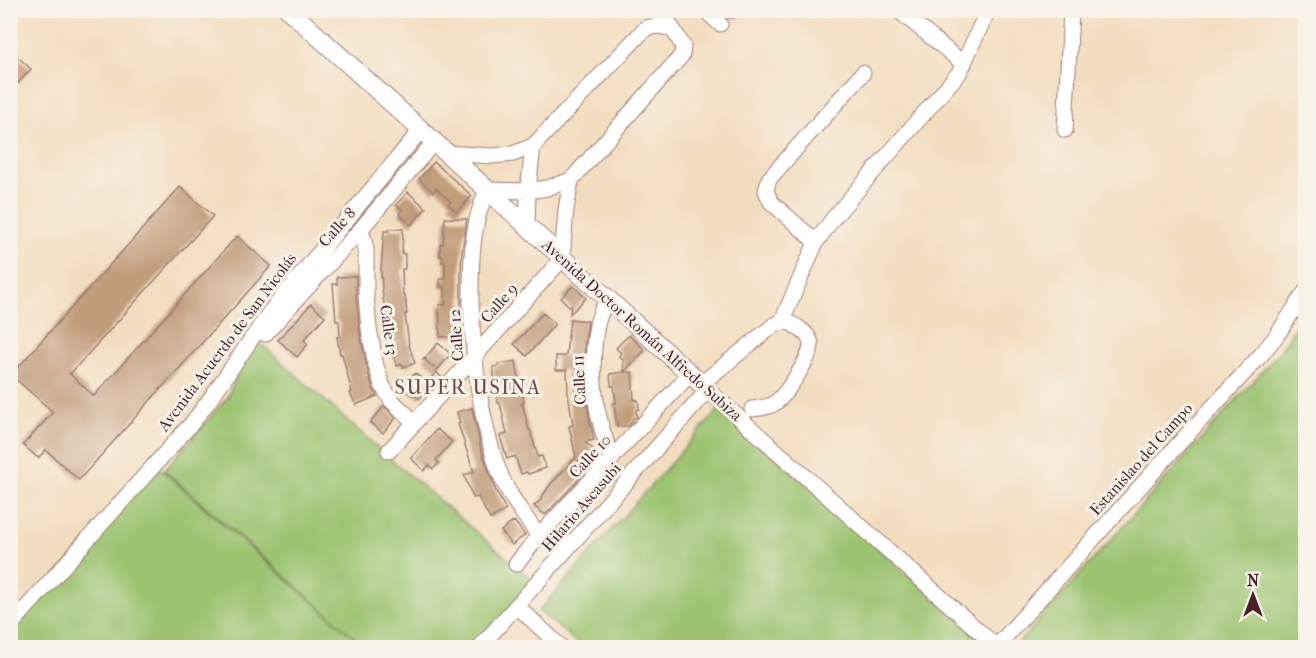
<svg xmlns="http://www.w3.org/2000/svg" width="1316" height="658" viewBox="0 0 1316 658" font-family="'IM FELL French Canon',serif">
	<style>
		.green { fill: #9bc36f; stroke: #72714d; stroke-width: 1.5 }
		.building { fill: #c39c7c }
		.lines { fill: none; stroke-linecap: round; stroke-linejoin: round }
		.minor-casing { stroke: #9e7e76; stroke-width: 17 }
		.major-casing { stroke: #9e7e76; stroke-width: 20 }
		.minor { stroke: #fff; stroke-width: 15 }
		.major { stroke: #fff; stroke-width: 18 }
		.labels { text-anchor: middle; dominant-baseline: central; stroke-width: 6; stroke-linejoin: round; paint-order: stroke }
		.street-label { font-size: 16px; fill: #4a1f2b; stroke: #f7f3e8 }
		.quarter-label { font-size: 20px; letter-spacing: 1.5px; fill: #744b47; stroke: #f7f3e8 }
	</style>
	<rect width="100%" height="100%" fill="#f7f3e8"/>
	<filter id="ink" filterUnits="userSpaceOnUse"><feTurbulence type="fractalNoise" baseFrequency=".0167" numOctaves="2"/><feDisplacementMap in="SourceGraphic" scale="12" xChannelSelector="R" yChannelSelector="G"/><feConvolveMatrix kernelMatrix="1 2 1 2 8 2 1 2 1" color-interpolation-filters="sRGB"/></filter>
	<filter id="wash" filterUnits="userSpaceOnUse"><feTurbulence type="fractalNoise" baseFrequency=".008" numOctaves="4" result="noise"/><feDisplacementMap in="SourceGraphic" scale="24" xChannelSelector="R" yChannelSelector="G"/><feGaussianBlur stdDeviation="1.35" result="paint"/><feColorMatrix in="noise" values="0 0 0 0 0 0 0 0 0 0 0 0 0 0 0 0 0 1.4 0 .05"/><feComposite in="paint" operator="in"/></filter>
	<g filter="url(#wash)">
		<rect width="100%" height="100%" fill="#f3ddc0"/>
		<path class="green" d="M1305 311V647H1015L1281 350Z
			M258 341 386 455 536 583 478 647 11 648V626L155 464 249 547 355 638 164 470 227 398 245 358Z
			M720 408 990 647H582L539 611Z"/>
		<g id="blocks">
			<path class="building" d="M10 50 31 69 10 92Z
				M434 162 472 196 457 212 448 204 451 202 436 188 433 192 419 179Z
				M180 187 213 216 70 374 94 396 237 236 271 266 79 480 46 450 38 458 23 445 53 412 11 375Z
				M408 192 426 208 411 225 399 214 402 210 396 205Z
				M445 218 467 219 462 252 461 270V312L462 336 440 337 439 305H445V287H440V279H445V262H442L443 256H440V244H443Z
				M389 229H403L402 254H405V269H402L403 295H405L407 314H405L409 345 415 363 403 367 402 364 397 366 391 350 382 290 381 271 384 231H389Z
				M356 276V296L360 333 367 369 373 388 377 396 356 405 350 393 352 392 342 354H340L337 337 340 336 339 321H336L333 284H337V277Z
				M573 286 586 298 570 314 571 306 570 307 561 298Z
				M311 304 325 316 304 340 308 344 297 357 278 340Z
				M543 313 555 324 527 356 514 344Z
				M570 319 588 321 585 341 584 376 588 412 594 440 585 442 595 451 591 454 597 460 546 514H544L534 506 542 499 541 498 550 485 576 457 569 426 573 425 568 392 567 370H556V356H566Z
				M629 335 645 350 624 372H632L634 400H638L639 409 636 410 637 417 632 419 633 421 628 426 617 427 614 403H616L614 386H611L610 374 624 372 623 360 619 356 621 353 616 348Z
				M438 343 451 354 437 370 425 360 427 359 423 360Z
				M516 361 520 385H521L524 403H522L529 430H530L538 457 542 456 546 468 528 474 527 472 521 474 515 456 507 459 500 436 507 434 500 403H498L493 367 499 366 498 364Z
				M436 372 442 378 430 391 428 388 419 399 414 394 412 395 403 387 415 373 427 383Z
				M384 406 396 418 383 433 370 423Z
				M472 408 481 449 488 469 495 487H494L506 510 490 519 478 497 473 498 464 475 474 472 458 424 460 423 457 412Z
				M437 429 452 442 436 460 439 463 433 469 429 465 424 471 411 458Z
				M514 521 525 535 512 545 501 531Z"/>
		</g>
	</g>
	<g filter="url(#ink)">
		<use href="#blocks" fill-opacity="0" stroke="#9e7e76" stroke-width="1.5"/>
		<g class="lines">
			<g class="minor-casing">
				<path id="minor" d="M705 10 720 24
					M730 10 731 11
					M898 10 964 64
					M1065 130 1071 10
					M446 153 492 156 513 154 533 146 646 28 658 26 673 29
					M571 180 682 55 683 46 661 10
					M527 226 528 191 533 146
					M361 229 366 249V295L369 329 376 366 382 385 391 400 415 423
					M816 242 771 202 766 191 769 179 863 73
					M607 299C603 307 599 316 597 325 589 368 594 419 613 458
					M782 321 816 242 835 216 959 73 988 10
					M265 334 361 229 434 142
					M701 384 774 325C775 325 781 322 783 322 792 321 810 334 811 344 812 356 785 396 775 403 768 408 760 408 752 409
					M389 451 562 259 566 210 571 180 547 188 528 191 487 190C482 202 478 213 476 225 471 250 471 277 471 303 473 357 479 414 497 466 506 492 523 514 539 536
					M516 564 539 536 690 374
					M517 606 562 648
					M10 626 192 423 208 402 270 312 420 131
					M997 646 1183 439 1261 355 1277 335 1306 291
					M479 648 708 390 998 648"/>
			</g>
			<g class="major-casing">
				<path id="major" d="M289 10 708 390"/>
			</g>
			<use href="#minor" class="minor"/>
			<use href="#major" class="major"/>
		</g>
	</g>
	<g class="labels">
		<g class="street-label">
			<text transform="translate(337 227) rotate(-48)">Calle 8</text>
			<text transform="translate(499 303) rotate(-48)">Calle 9</text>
			<text transform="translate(389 330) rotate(82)">Calle 13</text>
			<text transform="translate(642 330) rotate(42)">Avenida Doctor Román Alfredo Subiza</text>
			<text transform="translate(456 335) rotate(-94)">Calle 12</text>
			<text transform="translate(227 342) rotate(-53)">Avenida Acuerdo de San Nicolás</text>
			<text transform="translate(579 380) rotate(-93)">Calle 11</text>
			<text transform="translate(590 456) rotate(-47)">Calle 10</text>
			<text transform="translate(1141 459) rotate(-48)">Estanislao del Campo</text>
			<text transform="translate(581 507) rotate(-49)">Hilario Ascasubi</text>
		</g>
		<g class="quarter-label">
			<text x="468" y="387">SUPER USINA</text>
		</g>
	</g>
	<rect width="1316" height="658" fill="none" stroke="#f7f3e8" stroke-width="36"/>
	<g transform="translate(1253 595)" stroke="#f7f3e8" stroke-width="4.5" paint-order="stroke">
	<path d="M0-4.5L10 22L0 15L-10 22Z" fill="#4a1f2b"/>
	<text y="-9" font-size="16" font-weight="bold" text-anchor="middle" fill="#4a1f2b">N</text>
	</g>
</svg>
